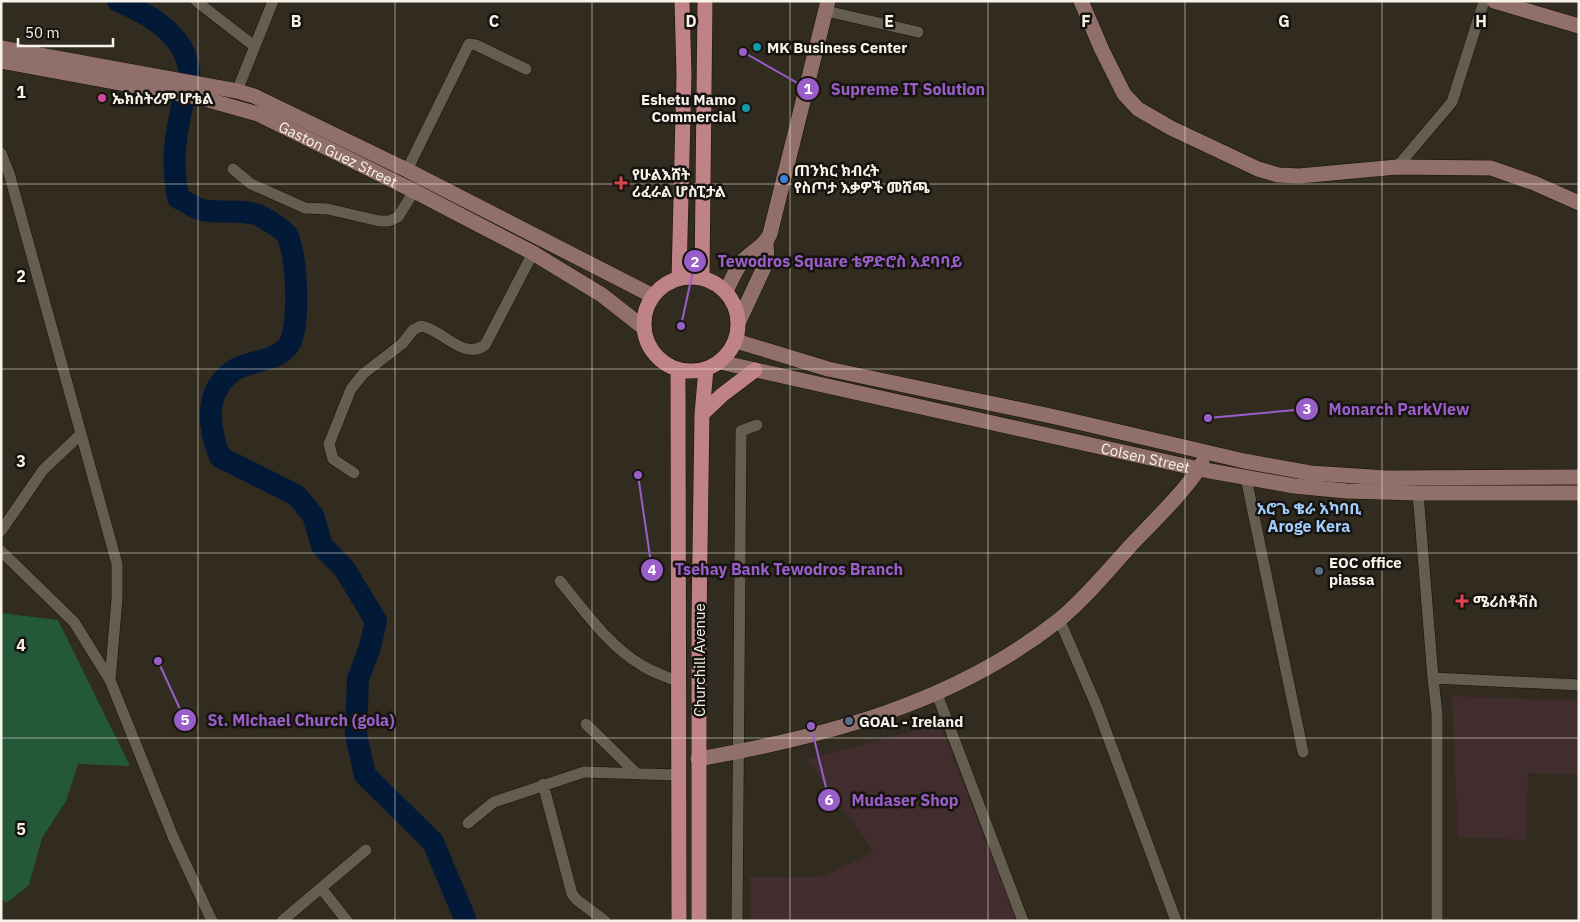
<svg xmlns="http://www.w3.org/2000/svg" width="1580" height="922" viewBox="0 0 1580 922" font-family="'IBM Plex Sans','Noto Sans Ethiopic',sans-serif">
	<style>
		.education { fill: #422d2e }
		.green { fill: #235838 }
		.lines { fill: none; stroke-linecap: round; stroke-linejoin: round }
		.river { stroke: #031938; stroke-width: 22 }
		.street-casing { stroke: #191309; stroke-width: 12 }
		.secondary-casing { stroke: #191309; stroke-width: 16 }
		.primary-casing { stroke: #191309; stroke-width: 16 }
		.street { stroke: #645d50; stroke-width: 11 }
		.secondary { stroke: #91706c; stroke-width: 15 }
		.primary { stroke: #be8287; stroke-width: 15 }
		.grid { fill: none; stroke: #f7f3eb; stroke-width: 1; stroke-opacity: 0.55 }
		.culture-dot { fill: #0f9aa8; stroke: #17140f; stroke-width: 2 }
		.hotel-dot { fill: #d1479c; stroke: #17140f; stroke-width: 2 }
		.shop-dot { fill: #3f7fe0; stroke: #17140f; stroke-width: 2 }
		.health-dot { fill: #e0444e; stroke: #17140f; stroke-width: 2 }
		.service-dot { fill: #5c6f8a; stroke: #17140f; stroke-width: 2 }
		.labels { text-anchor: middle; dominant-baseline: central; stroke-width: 5; stroke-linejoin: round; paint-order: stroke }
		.poi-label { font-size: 15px; font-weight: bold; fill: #f7f3eb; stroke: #17140f; text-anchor: start }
		.street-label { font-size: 15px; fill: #f7f3eb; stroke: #17140f }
		.neighbourhood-label { font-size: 16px; font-weight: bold; fill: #a2ccfb; stroke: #17140f }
		.grid-label { font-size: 16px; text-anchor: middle; font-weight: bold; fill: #f7f3eb; stroke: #17140f; stroke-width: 5; stroke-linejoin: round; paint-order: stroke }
		.leader { fill: none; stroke: #9a5eca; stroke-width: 2 }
		.callout-dot { fill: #9a5eca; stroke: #17140f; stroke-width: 2 }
		.mark-label { font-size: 15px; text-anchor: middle; font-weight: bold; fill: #fff }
		.callout-label { font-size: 16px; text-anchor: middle; font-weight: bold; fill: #9a5eca; stroke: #17140f; stroke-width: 5; stroke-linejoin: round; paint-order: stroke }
	</style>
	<rect width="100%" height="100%" fill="#322b1f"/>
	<path class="education" d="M1452 696 1579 701V775L1528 773 1526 840 1458 837Z
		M940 724 1017 921H750V877H822L874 852 807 759Z"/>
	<path class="green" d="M1 613 58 620 130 766 78 764 66 801 42 838 29 885 6 903 1 898Z"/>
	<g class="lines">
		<path class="river" d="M118 1C148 14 184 33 189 70 191 81 183 99 181 111 174 145 172 163 178 198 186 201 194 208 202 210 219 214 248 208 262 217 269 221 282 228 287 235 297 252 301 331 288 346 275 362 252 360 236 369 203 389 208 427 220 457L296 495 313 515 322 546 344 568 376 621 370 647 358 679 356 735 365 775 433 842 466 921"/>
		<g class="street-casing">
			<path id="street" d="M196 1 254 46
				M826 11 918 32
				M237 91 273 1
				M1 153 9 173 117 564V599L110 680
				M1397 167 1452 102 1484 1
				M233 169 251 184 305 208 328 209 379 221H389L398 217 414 191
				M407 170 469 44 476 45 526 69
				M354 473 333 459 329 444 351 389 363 374 402 344 413 330 421 326C442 329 463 361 485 345L533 253
				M1246 478 1303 752
				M1418 493 1433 678 1579 685
				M1 531 43 470 81 434
				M1 551 74 622 110 680 174 839 212 921
				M560 581C585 612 609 646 643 666 654 673 668 677 679 682
				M1059 619 1097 707 1176 921
				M1433 678 1437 714V921
				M937 694 1023 921
				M586 724 635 772
				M543 784 572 894 577 900 605 921
				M468 823 494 802 584 772 678 775
				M321 888 347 921
				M282 921 366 850
				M737 921 741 436V431L757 425"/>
		</g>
		<g class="secondary-casing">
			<g id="secondary">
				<path d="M1081 1 1102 50 1124 94 1138 109 1171 128 1258 169 1278 175 1299 176 1397 167 1491 168 1534 183 1579 203"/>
				<path d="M1494 1 1579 26"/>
				<path d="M1 48 237 91 254 96 407 170 653 296"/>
				<path id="s1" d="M1 61 201 98 258 114 414 191 533 253 602 295 644 328"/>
				<path d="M726 291C731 282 735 270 742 262 751 251 765 247 770 234L828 1"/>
				<path d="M739 321 767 261 766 243"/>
				<path d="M736 341 828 369 1060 418 1244 461 1310 473 1387 478 1579 477"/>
				<path id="s2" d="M720 362 1199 469 1294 486 1346 491 1418 493H1579"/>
				<path d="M698 759C828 736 954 703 1059 620 1086 598 1109 569 1133 543 1151 524 1191 485 1202 463"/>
			</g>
		</g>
		<g class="primary-casing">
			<path id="primary" d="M644 324a47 47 0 1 1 94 0a47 47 0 1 1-94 0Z
				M679 278 684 75 682 1
				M702 278 705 1
				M678 370 679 921
				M702 414 722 395 755 370
				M699 921V620L702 414 706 369"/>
		</g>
		<use href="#street" class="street"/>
		<use href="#secondary" class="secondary"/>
		<use href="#primary" class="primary"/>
	</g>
	<path class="grid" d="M198 1V921M395 1V921M592 1V921M790 1V921M988 1V921M1185 1V921M1382 1V921M1 184H1579M1 369H1579M1 553H1579M1 738H1579"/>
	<g class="culture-dot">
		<circle cx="757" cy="47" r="5"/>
		<circle cx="746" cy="108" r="5"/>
	</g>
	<circle class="hotel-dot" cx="102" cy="98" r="5"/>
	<circle class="shop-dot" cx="784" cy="179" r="5"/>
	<g class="health-dot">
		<path d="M618.5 175.5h5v5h5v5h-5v5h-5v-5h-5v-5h5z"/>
		<path d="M1459.5 593.5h5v5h5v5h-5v5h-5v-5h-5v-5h5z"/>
	</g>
	<g class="service-dot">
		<circle cx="1319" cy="571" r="5"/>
		<circle cx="849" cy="721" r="5"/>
	</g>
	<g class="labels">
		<g class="poi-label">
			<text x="767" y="47">MK Business Center</text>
			<text x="112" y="98">ኤክስትሪም ሆቴል</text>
			<text x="736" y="99" text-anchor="end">Eshetu Mamo<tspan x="736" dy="17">Commercial</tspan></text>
			<text x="794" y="170">ጠንክር ክብረት<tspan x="794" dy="17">የስጦታ እቃዎች መሸጫ</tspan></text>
			<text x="632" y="174">የሁልእሸት<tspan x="632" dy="17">ሪፈራል ሆስፒታል</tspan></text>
			<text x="1329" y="562">EOC office<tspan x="1329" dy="17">piassa</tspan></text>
			<text x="1473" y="601">ሜሪስቶቭስ</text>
			<text x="859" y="721">GOAL - Ireland</text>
		</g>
		<g class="street-label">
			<text stroke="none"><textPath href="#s1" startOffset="352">Gaston Guez Street</textPath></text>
			<text stroke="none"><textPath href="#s2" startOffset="436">Colsen Street</textPath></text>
			<text transform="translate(699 660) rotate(-90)">Churchill Avenue</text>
		</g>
		<g class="neighbourhood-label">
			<text x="1309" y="508">አሮጌ ቄራ አካባቢ<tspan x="1309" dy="18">Aroge Kera</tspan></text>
		</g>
	</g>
	<g class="grid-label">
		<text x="296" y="27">B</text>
		<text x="494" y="27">C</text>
		<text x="691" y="27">D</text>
		<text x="889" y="27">E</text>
		<text x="1086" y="27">F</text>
		<text x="1284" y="27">G</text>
		<text x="1481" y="27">H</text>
		<text x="21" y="98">1</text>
		<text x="21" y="282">2</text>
		<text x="21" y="467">3</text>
		<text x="21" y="651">4</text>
		<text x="21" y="835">5</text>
	</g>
	<path class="leader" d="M743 52L808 89M681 326L695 261M1208 418L1307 409M638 475L652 570M158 661L185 720M811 726L829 800"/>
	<g class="callout-dot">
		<circle cx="743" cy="52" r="5"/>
		<circle cx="681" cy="326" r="5"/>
		<circle cx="1208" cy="418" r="5"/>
		<circle cx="638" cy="475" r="5"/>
		<circle cx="158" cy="661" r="5"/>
		<circle cx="811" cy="726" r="5"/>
		<circle cx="808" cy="89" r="12"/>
		<circle cx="695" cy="261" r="12"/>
		<circle cx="1307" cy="409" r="12"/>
		<circle cx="652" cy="570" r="12"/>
		<circle cx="185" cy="720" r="12"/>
		<circle cx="829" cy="800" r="12"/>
	</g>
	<g class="mark-label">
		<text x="808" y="94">1</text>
		<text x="695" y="267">2</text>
		<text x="1307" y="414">3</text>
		<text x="652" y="575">4</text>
		<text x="185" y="725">5</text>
		<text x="829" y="805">6</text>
	</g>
	<g class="callout-label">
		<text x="908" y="95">Supreme IT Solution</text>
		<text x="840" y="267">Tewodros Square ቴዎድሮስ አደባባይ</text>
		<text x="1399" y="415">Monarch ParkView</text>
		<text x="789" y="575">Tsehay Bank Tewodros Branch</text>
		<text x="301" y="726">St. Michael Church (gola)</text>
		<text x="905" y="806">Mudaser Shop</text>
	</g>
	<rect width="1580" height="922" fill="none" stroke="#f7f3eb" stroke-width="5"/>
	<path d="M18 38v8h95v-8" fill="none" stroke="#f7f3eb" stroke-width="2.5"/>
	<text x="25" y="38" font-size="15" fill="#f7f3eb" stroke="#17140f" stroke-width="4" paint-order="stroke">50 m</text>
</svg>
